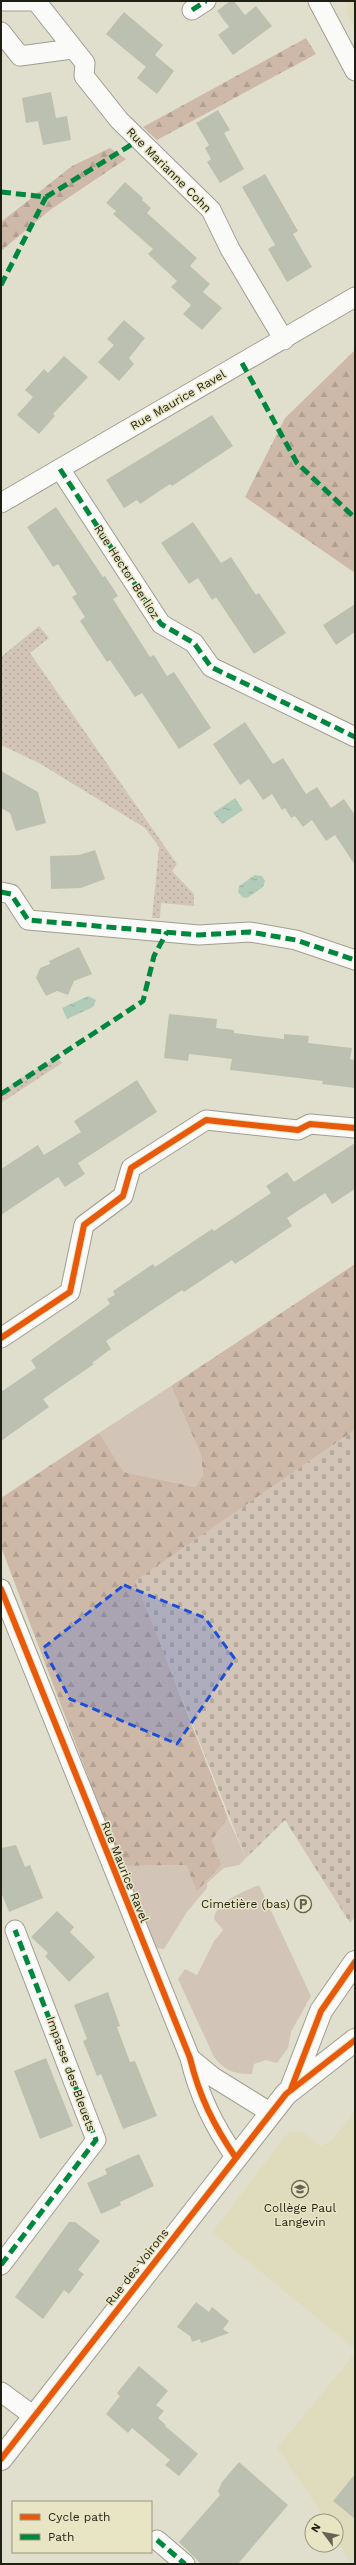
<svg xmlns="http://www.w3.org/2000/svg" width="356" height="2565" viewBox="0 0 356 2565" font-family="'Work Sans',sans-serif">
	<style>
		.built { fill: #dfdcbe }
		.grass { fill: #d2c5b8 }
		.forest { fill: url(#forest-firs) }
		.cemetery { fill: url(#cemetery-stones) }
		.park { fill: url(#park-dots) }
		.water { fill: url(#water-ripples) }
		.building { fill: #bcc0b1 }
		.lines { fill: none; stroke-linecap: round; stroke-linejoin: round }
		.street-casing { stroke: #9f9e90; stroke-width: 21 }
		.secondary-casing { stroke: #9f9e90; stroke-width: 24 }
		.street { stroke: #fafaf8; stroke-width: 19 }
		.secondary { stroke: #fafaf8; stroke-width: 22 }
		.quiet { stroke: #00873e; stroke-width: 5; stroke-dasharray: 10 5; stroke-linecap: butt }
		.cycleway-casing { stroke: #e8e5c5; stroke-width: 8 }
		.cycleway { stroke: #e8590c; stroke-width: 6 }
		.marked { fill: #1d4ed8; fill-opacity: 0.2; stroke: #1d4ed8; stroke-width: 3; stroke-dasharray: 8 5; stroke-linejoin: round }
		.labels { text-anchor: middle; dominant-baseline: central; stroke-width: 3; stroke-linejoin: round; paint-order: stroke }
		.street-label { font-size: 12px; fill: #201f13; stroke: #e8e5c5 }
		.poi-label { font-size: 12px; fill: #201f13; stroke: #e8e5c5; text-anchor: end }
	</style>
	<defs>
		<pattern id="forest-firs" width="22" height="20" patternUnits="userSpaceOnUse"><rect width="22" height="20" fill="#ceb9a9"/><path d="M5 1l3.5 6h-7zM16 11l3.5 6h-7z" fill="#b19f91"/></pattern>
		<pattern id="cemetery-stones" width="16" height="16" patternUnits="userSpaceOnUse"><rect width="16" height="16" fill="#d2c5b8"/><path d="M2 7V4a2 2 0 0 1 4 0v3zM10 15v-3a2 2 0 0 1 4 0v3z" fill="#b4a99d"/></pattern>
		<pattern id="park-dots" width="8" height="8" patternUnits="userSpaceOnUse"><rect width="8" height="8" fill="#d2c5b8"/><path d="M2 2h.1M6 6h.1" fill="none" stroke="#b4a99d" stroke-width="1.8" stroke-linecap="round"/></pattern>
		<pattern id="water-ripples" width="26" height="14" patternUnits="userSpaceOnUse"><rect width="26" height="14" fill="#b0cbb8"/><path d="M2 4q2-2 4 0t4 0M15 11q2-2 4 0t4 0" fill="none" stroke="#97ae9d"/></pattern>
	</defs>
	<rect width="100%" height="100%" fill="#e0dfcd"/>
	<path class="built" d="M346 1H355V29L346 12 348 7Z
		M355 2111V2349L212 2232 285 2136 290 2132 301 2131 320 2146 331 2141Z
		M355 2353V2564H351L336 2537V2521H327L277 2448Z"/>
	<path class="grass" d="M171 1386 201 1455 203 1475 195 1487 124 1472 99 1433Z
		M228 1818 246 1858 239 1865 224 1868 207 1883V1888L187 1912 164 1949 155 1948 122 1866 186 1865 197 1890 212 1840Z
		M259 1885 311 1996 291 2032 288 2048 277 2063 266 2060 254 2064 252 2074C235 2075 224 2070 214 2057L178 1979 185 1969 197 1975 214 1941 223 1930 214 1919C216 1901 244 1892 259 1885Z"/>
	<path class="forest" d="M306 38 316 54 157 140 143 127Z
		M110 148 126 159 50 210 1 251V222L72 166Z
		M355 350V573L245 497 285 418Z
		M355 1264V1430L136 1581 228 1818 212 1840 221 1865 197 1891 186 1865 122 1866 1 1547V1498L99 1433 124 1472 195 1487 203 1475 201 1455 171 1386Z"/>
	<path class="cemetery" d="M355 1430V1917L350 1923 285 1820 246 1858 135 1581Z"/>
	<path class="park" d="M39 626 49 638 30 653 177 864 172 871 194 894V906L161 903 160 918H152L159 847 145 828 39 763 1 745V657Z
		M57 1057 62 1063 1 1103V1091Z"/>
	<path class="water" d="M235 798 243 810 222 824 213 813Z
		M255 875 262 876 265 881 263 887 247 898 242 897 238 892 239 886Z
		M88 996 96 1000 93 1007 67 1019 62 1008Z"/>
	<path class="building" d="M230 1H234L245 15 256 6 272 26 233 55 218 35 229 27 217 11Z
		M124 12 163 45 155 55 174 71 157 94 137 78 148 64 146 67 106 34Z
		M51 92 56 118 67 116 71 140 43 145 38 121 26 123 22 98Z
		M218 110 230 130 224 133 244 169 220 183 207 162 211 159 205 148 209 145 196 123Z
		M265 174 298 231 293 234 312 267 287 282 268 249 275 245 242 187Z
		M125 182 143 198 142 200 151 208 147 213 197 258 190 266 210 284 203 292 222 308 202 330 183 314 191 305 171 287 177 281 148 254 153 249 113 214 116 211 106 203Z
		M124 320 145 338 129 358 134 364 119 381 98 362 114 345 107 339Z
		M64 356 88 377 53 414 55 416 39 434 17 415 33 397 25 390 44 369 48 373Z
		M212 415 233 446 172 486 170 484 140 504 137 500 124 508 106 480Z
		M56 507 103 577 105 576 118 596 113 599 150 657 154 655 167 676 174 672 211 728 179 749 142 693 135 697 110 660 107 662 80 621 85 617 72 597 77 594 58 564 53 567 27 527Z
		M193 522 221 563 231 557 256 595 259 593 286 633 254 654 216 597 212 600 198 578 189 584 161 543Z
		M355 604V632L336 645 323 625Z
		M245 722 273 764 283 758 306 794 317 787 331 808 344 799 355 815V865L335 835 326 841 312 820 303 827 295 816 291 818 285 808 282 810 272 794 263 800 249 779 240 785 213 744Z
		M1 771 38 792 46 823 16 831 10 813 1 808Z
		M95 850 105 879 81 888 51 889 50 856 79 855Z
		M79 947 92 974 74 981 68 995 57 991 46 996 36 978 40 968 50 964 49 961Z
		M169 1014 217 1019 216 1028 234 1030V1033L284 1039V1034L309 1036 308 1043 352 1048 350 1059 355 1060V1088L322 1084 323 1081 230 1070 232 1059 189 1054 188 1061 164 1058Z
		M137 1080 157 1112 78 1163 85 1174 65 1187 58 1177 1 1215V1169L38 1145 44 1155 81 1132 74 1121Z
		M355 1143V1189L332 1204 325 1193 287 1218 292 1226 235 1264 232 1260 184 1292 182 1290 106 1341 111 1349 92 1363 94 1364 43 1399 49 1407 1 1441V1392L36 1368 31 1360 110 1304 107 1299 115 1295 113 1291 153 1264 155 1267 212 1229 214 1231 271 1193 266 1186 287 1172 294 1182Z
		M16 1845 25 1867 30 1865 43 1898 9 1912 1 1892V1848Z
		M57 1911 74 1927 70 1932 95 1957 69 1982 45 1956 48 1953 31 1937Z
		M108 1992 120 2026 117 2027 130 2062 135 2061 157 2116 123 2129 101 2074 97 2076 83 2041 87 2039 74 2005Z
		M46 2058 73 2126 40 2139 14 2071Z
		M139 2154 154 2186 120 2202 121 2205 101 2214 87 2183 107 2174 105 2169Z
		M69 2222H75L100 2241 78 2270 84 2274 69 2294 64 2290 43 2319 15 2297Z
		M196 2302 209 2312 212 2307 229 2321 223 2329 229 2333 201 2343 200 2339 192 2342 190 2336 177 2327Z
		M139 2366 168 2391 156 2405 164 2411 158 2418 166 2425 165 2426 198 2454 179 2476 165 2465 170 2460 132 2428 128 2433 106 2414 120 2396 117 2393Z
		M239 2462 288 2505 238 2564H201L179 2542 220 2495 218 2491 222 2482Z
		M355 2474V2519L333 2501Z"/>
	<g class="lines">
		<g class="street-casing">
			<path id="street" d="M1 1H36L85 63 84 76 119 120 211 210 230 249 284 340
				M318 1 355 71
				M192 10 206 1
				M1 32 20 56 72 49
				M60 469 161 624 194 643 211 667 355 737
				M1 503 355 297
				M1 892 11 894 28 920 199 935 250 932 296 940 355 960
				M1 1338 70 1292 84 1225 123 1196 131 1168 206 1120 298 1130 310 1124 355 1128
				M1 1589 190 2058C199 2096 214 2126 236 2158
				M190 2058 213 2077 271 2113
				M1 2265 96 2140 15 1930
				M1 2392 35 2417
				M157 2540 185 2564"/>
		</g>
		<g class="secondary-casing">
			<path id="secondary" d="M291 2089 321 2011 355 1962
				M1 2459 286 2094 355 2040"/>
		</g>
		<use href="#street" class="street"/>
		<use href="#secondary" class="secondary"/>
		<path class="quiet" d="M192 10 206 1
			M1 192 46 197 139 140
			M1 285 46 197
			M242 363 297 463 355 518
			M60 469 161 624 194 643 211 667 355 737
			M1 892 11 894 28 920 199 935 250 932 296 940 355 960
			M1 1094 143 1001 154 956 167 932
			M1 2265 96 2140 15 1930
			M157 2540 185 2564"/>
		<g class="cycleway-casing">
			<path id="cycleway" d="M1 1338 70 1292 84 1225 123 1196 131 1168 206 1120 298 1130 310 1124 355 1128
				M1 1589 190 2058C199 2096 214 2126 236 2158
				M291 2089 321 2011 355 1962
				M1 2459 286 2094 355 2040"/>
		</g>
		<use href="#cycleway" class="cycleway"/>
	</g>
	<path class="marked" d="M124 1585 205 1618 235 1659 177 1744 70 1699 43 1648Z"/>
	<defs>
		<g id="parking-ring" transform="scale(0.9)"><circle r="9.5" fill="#e8e5c5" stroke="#636254" stroke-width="1.5"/><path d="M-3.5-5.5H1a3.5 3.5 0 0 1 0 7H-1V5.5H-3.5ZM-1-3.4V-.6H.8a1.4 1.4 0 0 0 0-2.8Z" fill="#636254"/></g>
		<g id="school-ring" transform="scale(0.9)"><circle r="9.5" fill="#e8e5c5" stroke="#636254" stroke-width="1.5"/><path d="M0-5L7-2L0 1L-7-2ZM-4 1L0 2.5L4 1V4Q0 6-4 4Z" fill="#636254"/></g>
	</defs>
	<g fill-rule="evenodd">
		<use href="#parking-ring" x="303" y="1904"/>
		<use href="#school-ring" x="300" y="2189"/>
	</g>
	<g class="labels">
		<g class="street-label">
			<text transform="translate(169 170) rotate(45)">Rue Marianne Cohn</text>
			<text transform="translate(178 400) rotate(-30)">Rue Maurice Ravel</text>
			<text transform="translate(127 572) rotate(57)">Rue Hector Berlioz</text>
			<text transform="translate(125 1872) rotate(68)">Rue Maurice Ravel</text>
			<text transform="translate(71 2074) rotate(70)">Impasse des Bleuets</text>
			<text transform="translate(137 2267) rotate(-52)">Rue des Voirons</text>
		</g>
		<g class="poi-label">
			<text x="290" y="1904">Cimetière (bas)</text>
			<text x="300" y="2208" text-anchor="middle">Collège Paul<tspan x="300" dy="14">Langevin</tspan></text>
		</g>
	</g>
	<rect width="356" height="2565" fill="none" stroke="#201f13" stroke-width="4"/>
	<rect x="12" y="2501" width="140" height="52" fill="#e8e5c5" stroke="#98967e"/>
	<rect x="20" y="2514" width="20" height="6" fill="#e8590c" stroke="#98967e"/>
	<text x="48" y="2521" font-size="12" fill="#201f13">Cycle path</text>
	<rect x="20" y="2534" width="20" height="6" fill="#00873e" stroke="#98967e"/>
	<text x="48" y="2541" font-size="12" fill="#201f13">Path</text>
	<g transform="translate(324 2533) rotate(302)"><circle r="19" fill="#e8e5c5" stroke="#98967e"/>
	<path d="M0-3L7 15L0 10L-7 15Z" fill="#636254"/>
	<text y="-6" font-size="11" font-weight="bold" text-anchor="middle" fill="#201f13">N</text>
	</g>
</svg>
